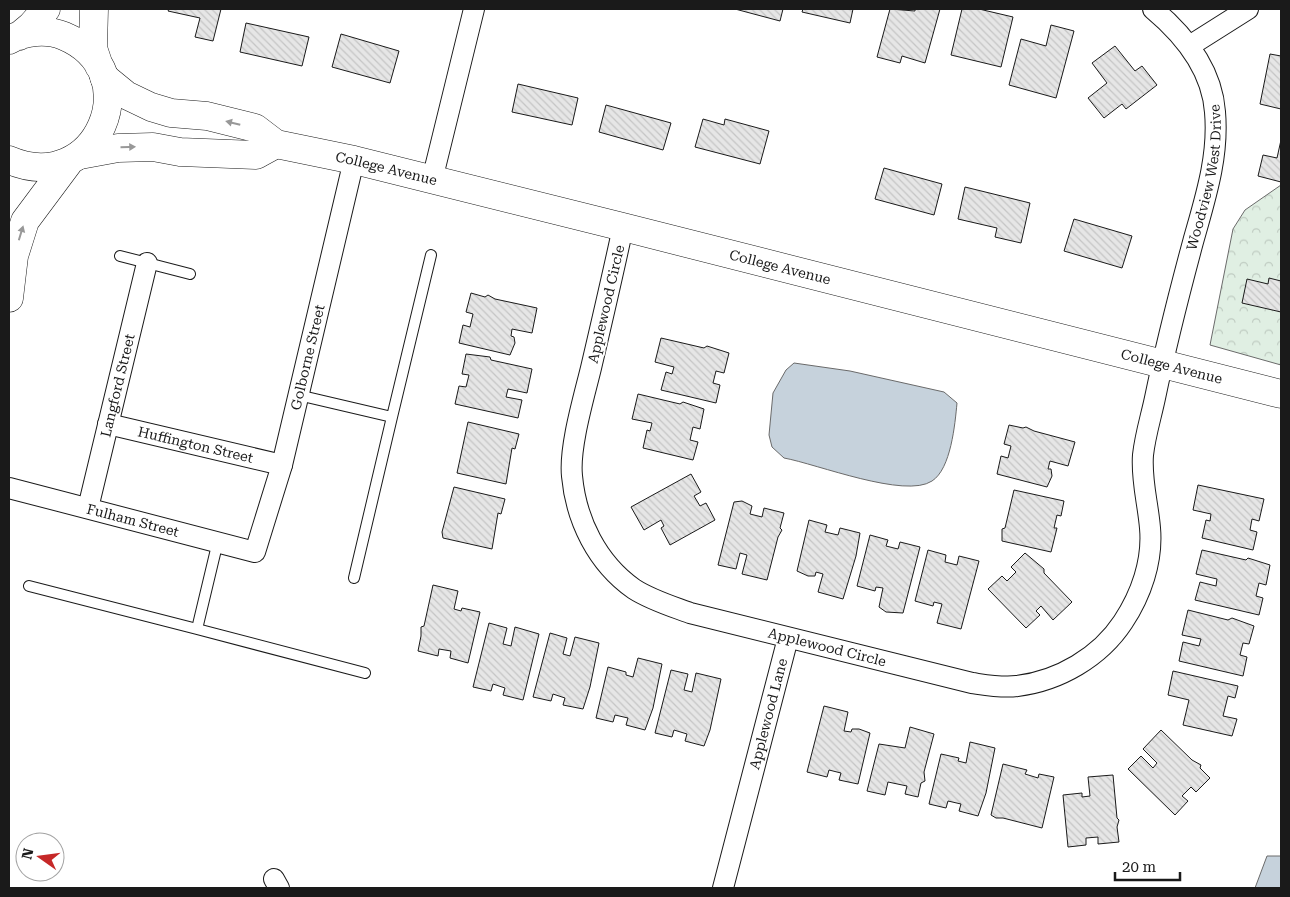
<svg xmlns="http://www.w3.org/2000/svg" width="1290" height="897" viewBox="0 0 1290 897" font-family="'Roboto Serif',serif">
	<style>
		.forest { fill: url(#forest-crowns); stroke: #6a6a6a }
		.water { fill: #c6d2dc; stroke: #6a6a6a }
		.building { fill: url(#building-back-hatch); stroke: #1a1a1a }
		.lines { fill: none; stroke-linecap: round; stroke-linejoin: round }
		.lane-casing { stroke: #1a1a1a; stroke-width: 12 }
		.street-casing { stroke: #1a1a1a; stroke-width: 22 }
		.secondary-casing { stroke: #1a1a1a; stroke-width: 29 }
		.primary-casing { stroke: #1a1a1a; stroke-width: 29 }
		.lane { stroke: #fff; stroke-width: 10 }
		.street { stroke: #fff; stroke-width: 20 }
		.secondary { stroke: #fff; stroke-width: 28 }
		.primary { stroke: #fff; stroke-width: 28 }
		.oneway { fill: #989898 }
		.labels { text-anchor: middle; dominant-baseline: central; stroke-width: 4; stroke-linejoin: round; paint-order: stroke }
		.street-label { font-size: 14px; fill: #1a1a1a; stroke: #fff }
	</style>
	<defs>
		<pattern id="forest-crowns" width="20" height="18" patternUnits="userSpaceOnUse" patternTransform="scale(1.25)"><rect width="20" height="18" fill="#e0efe3"/><path d="M2 6a3 3 0 1 1 6 0M12 15a3 3 0 1 1 6 0" fill="none" stroke="#c0ccc2"/></pattern>
		<pattern id="building-back-hatch" width="6" height="6" patternUnits="userSpaceOnUse" patternTransform="scale(1.25)"><rect width="6" height="6" fill="#e6e6e6"/><path d="M-1 5l2 2M0 0l6 6M5-1l2 2" fill="none" stroke="#c5c5c5"/></pattern>
	</defs>
	<rect width="100%" height="100%" fill="#fff"/>
	<path class="forest" d="M1281 185V365L1210 345 1233 229 1245 210Z"/>
	<path class="water" d="M794 363 850 371 944 392 957 403C955 424 951 469 932 481 905 499 817 464 784 458L772 447 769 435 773 393 786 370Z
		M1267 856H1281V888H1255Z"/>
	<path class="building" d="M169 9H221L213 41 195 37 200 18 168 11Z
		M735 9H783L780 21Z
		M803 9H853L850 23 802 12Z
		M890 9 915 11V9H940L925 63 902 56 900 63 877 57Z
		M962 9H979L1013 17 1001 67 951 55Z
		M246 23 309 37 302 66 240 52Z
		M1051 25 1074 31 1056 98 1009 85 1021 39 1046 46Z
		M341 34 399 51 390 83 332 67Z
		M1115 46 1135 71 1142 66 1157 85 1126 109 1122 104 1104 118 1088 98 1107 83 1092 63Z
		M1270 54 1281 56V109L1260 104Z
		M518 84 578 98 572 125 512 112Z
		M606 105 671 123 663 150 599 132Z
		M703 119 724 125 725 119 769 131 760 164 695 147Z
		M1281 140V182L1258 176 1263 155 1277 158Z
		M884 168 942 184 934 215 875 199Z
		M965 187 1030 203 1021 243 995 237 997 228 958 219Z
		M1074 219 1132 236 1122 268 1064 251Z
		M1269 278 1281 281V312L1242 303 1247 279 1268 284Z
		M471 293 485 297 488 295 495 299 537 308 532 333 512 329 511 336 514 337 515 343 510 355 459 343 463 325 470 327 473 314 466 312Z
		M661 338 704 348 707 346 729 353 724 373 716 371 713 383 720 385 716 403 661 390 666 372 672 374 674 367 655 362Z
		M466 354 490 357 491 360 532 369 527 393 508 389 506 397 522 400 518 418 455 404 459 386 466 387 469 375 462 374Z
		M638 394 680 404 683 402 704 409 700 429 693 427 690 440 698 442 693 460 643 448 647 430 650 431 652 423 632 419Z
		M468 422 519 434 515 449 512 448 506 484 457 473Z
		M1009 425 1023 428 1026 427 1034 431 1075 442 1068 466 1050 461 1048 469H1051L1052 476 1047 487 997 474 1001 456 1008 458 1011 446 1004 444Z
		M691 474 701 492 694 496 700 506 706 503 715 520 670 545 661 528 664 526 661 520 644 530 631 507Z
		M1198 485 1264 499 1259 521 1252 519 1250 530 1257 532 1253 550 1202 538 1206 520 1210 521 1211 514 1193 510Z
		M454 487 505 499 501 514 498 513 492 549 443 538 442 532Z
		M1014 490 1064 501 1061 516 1057 515 1054 528H1057L1051 552 1002 541V529L1005 528Z
		M742 501 752 506 750 514 762 517 764 508 784 513 780 528 782 530 778 537 767 580 742 574 747 555 740 553 736 569 718 565 734 502Z
		M809 520 827 525 825 532 838 535 840 528 860 533 856 556 843 599 818 592 823 574 816 572 815 576H808L797 571Z
		M870 535 888 540 886 546 898 549 900 542 920 547 903 613 886 612 879 607 883 588 876 587 875 591 857 586Z
		M928 550 946 555 945 562 957 565 959 556 979 561 961 629 937 623 942 604 934 602 933 606 915 601Z
		M1202 550 1246 560 1248 558 1270 565 1266 585 1259 583 1256 596 1263 598 1259 615 1195 600 1200 582 1216 586 1217 579 1196 574Z
		M1025 553 1044 569V573L1072 602 1053 620 1041 606 1036 611 1040 615 1026 628 988 589 1002 576 1007 581 1016 572 1011 567Z
		M433 585 458 591 454 609 461 611 462 608 480 612 468 663 450 658 451 651 439 649 438 656 418 651 421 636V627L424 626Z
		M1188 610 1228 620 1232 618 1254 626 1249 644 1243 643 1240 655 1247 657 1243 676 1179 661 1183 642 1199 646 1201 639 1182 635Z
		M489 623 507 628 503 644 511 646 515 627 539 634 523 700 503 695 505 688 493 684 491 691 473 687Z
		M550 633 567 638 563 654 570 656 575 637 599 643 590 687 583 709 563 705 565 698 553 694 551 701 533 697Z
		M638 658 662 664 653 708 645 730 626 725 628 718 615 715 613 722 596 718 608 667 626 672V675L633 677Z
		M671 670 688 674 684 690 692 692 696 673 721 679 710 730 704 746 685 741 687 734 674 730 672 737 655 733Z
		M1173 671 1238 686 1235 698 1228 696 1223 716 1237 719 1232 736 1183 725 1189 700 1168 695Z
		M824 706 848 712 844 731 851 732 852 729H859L870 733 858 784 839 780 841 773 829 770 827 777 807 772Z
		M910 727 934 734 924 772 925 781 921 783 918 797 905 794 907 786 888 782 885 795 867 791 879 744 905 748Z
		M1161 730 1192 760 1201 765 1200 768 1210 778 1196 792 1191 787 1182 796 1188 801 1175 815 1128 769 1141 756 1153 768 1157 763 1143 749Z
		M970 742 995 748 986 793 978 816 959 811 961 804 948 801 946 808 929 804 941 754 959 758 958 761 966 763Z
		M1003 764 1027 770 1025 774 1038 778 1039 774 1054 777 1042 828 1003 818H996L991 815Z
		M1113 775 1117 818 1119 820 1117 827 1119 842 1098 844V837L1086 838V845L1068 847 1063 795 1082 793V797L1090 796 1088 777Z"/>
	<g class="lines">
		<g class="lane-casing">
			<path id="lane" d="M120 256 190 274
				M298 395 392 417 431 255
				M218 541 197 629 365 673
				M354 578 392 417
				M29 586 197 629"/>
		</g>
		<g class="street-casing">
			<g id="street">
				<path d="M1191 45 1248 9"/>
				<path d="M432 180 474 9"/>
				<path id="s1" d="M623 227C613 274 602 321 591 368 584 397 569 447 572 476 576 520 597 563 634 589 651 600 671 606 690 613L972 683C986 685 1002 688 1017 686 1059 681 1100 657 1123 622 1141 595 1153 561 1150 528 1148 503 1141 480 1143 455 1145 436 1151 417 1155 398 1166 345 1179 294 1193 242 1205 199 1219 157 1215 112 1212 69 1184 35 1153 9"/>
				<path id="s2" d="M108 424 282 465"/>
				<path id="s3" d="M9 488 255 552 282 465 354 160"/>
				<path id="s4" d="M88 508 147 263"/>
				<path d="M274 879 279 888"/>
				<path id="s5" d="M723 888 788 638"/>
			</g>
		</g>
		<g class="secondary-casing">
			<g id="secondary">
				<path id="s6" d="M104 77 126 95 151 107 171 113 207 116 255 128 276 144 354 160 623 227 1281 394"/>
				<path d="M80 155 118 148 153 147 180 152 256 155 276 144"/>
			</g>
		</g>
		<g class="primary-casing">
			<path id="primary" d="M94 9 93 48 99 66
				M19 36 31 26 46 9
				M9 40C25 31 47 29 64 36 150 72 97 198 9 160
				M9 298 14 256 25 221 69 162"/>
		</g>
		<use href="#lane" class="lane"/>
		<use href="#street" class="street"/>
		<use href="#secondary" class="secondary"/>
		<use href="#primary" class="primary"/>
	</g>
	<defs><path id="oneway-solid" d="M-6-.8H1V-3.2L6.5 0L1 3.2V.8H-6Z" transform="scale(1.25)"/></defs>
	<g class="oneway">
		<use href="#oneway-solid" transform="translate(233 123) rotate(-166)"/>
		<use href="#oneway-solid" transform="translate(128 147) rotate(-2)"/>
		<use href="#oneway-solid" transform="translate(21 233) rotate(-73)"/>
	</g>
	<g class="labels">
		<g class="street-label">
			<text stroke="none"><textPath href="#s6" startOffset="302">College Avenue</textPath></text>
			<text stroke="none"><textPath href="#s1" startOffset="1370">Woodview West Drive</textPath></text>
			<text stroke="none"><textPath href="#s6" startOffset="708">College Avenue</textPath></text>
			<text transform="translate(606 304) rotate(-77)">Applewood Circle</text>
			<text stroke="none"><textPath href="#s3" startOffset="456">Golborne Street</textPath></text>
			<text stroke="none"><textPath href="#s6" startOffset="1112">College Avenue</textPath></text>
			<text stroke="none"><textPath href="#s4" startOffset="126">Langford Street</textPath></text>
			<text stroke="none"><textPath href="#s2" startOffset="90">Huffington Street</textPath></text>
			<text stroke="none"><textPath href="#s3" startOffset="128">Fulham Street</textPath></text>
			<text stroke="none"><textPath href="#s1" startOffset="590">Applewood Circle</textPath></text>
			<text stroke="none"><textPath href="#s5" startOffset="180">Applewood Lane</textPath></text>
		</g>
	</g>
	<rect width="1290" height="897" fill="none" stroke="#1a1a1a" stroke-width="20"/>
	<g transform="translate(40 857) rotate(284)"><circle r="24" fill="#ffffff" stroke="#a3a3a3"/>
	<path d="M0-4L9 19L0 12L-9 19Z" fill="#c62828"/>
	<text y="-8" font-size="14" font-weight="bold" text-anchor="middle" fill="#1a1a1a">N</text>
	</g>
	<path d="M1115 872v8h65v-8" fill="none" stroke="#1a1a1a" stroke-width="2.5"/>
	<text x="1122" y="872" font-size="15" fill="#1a1a1a" stroke="#ffffff" stroke-width="4" paint-order="stroke">20 m</text>
</svg>
